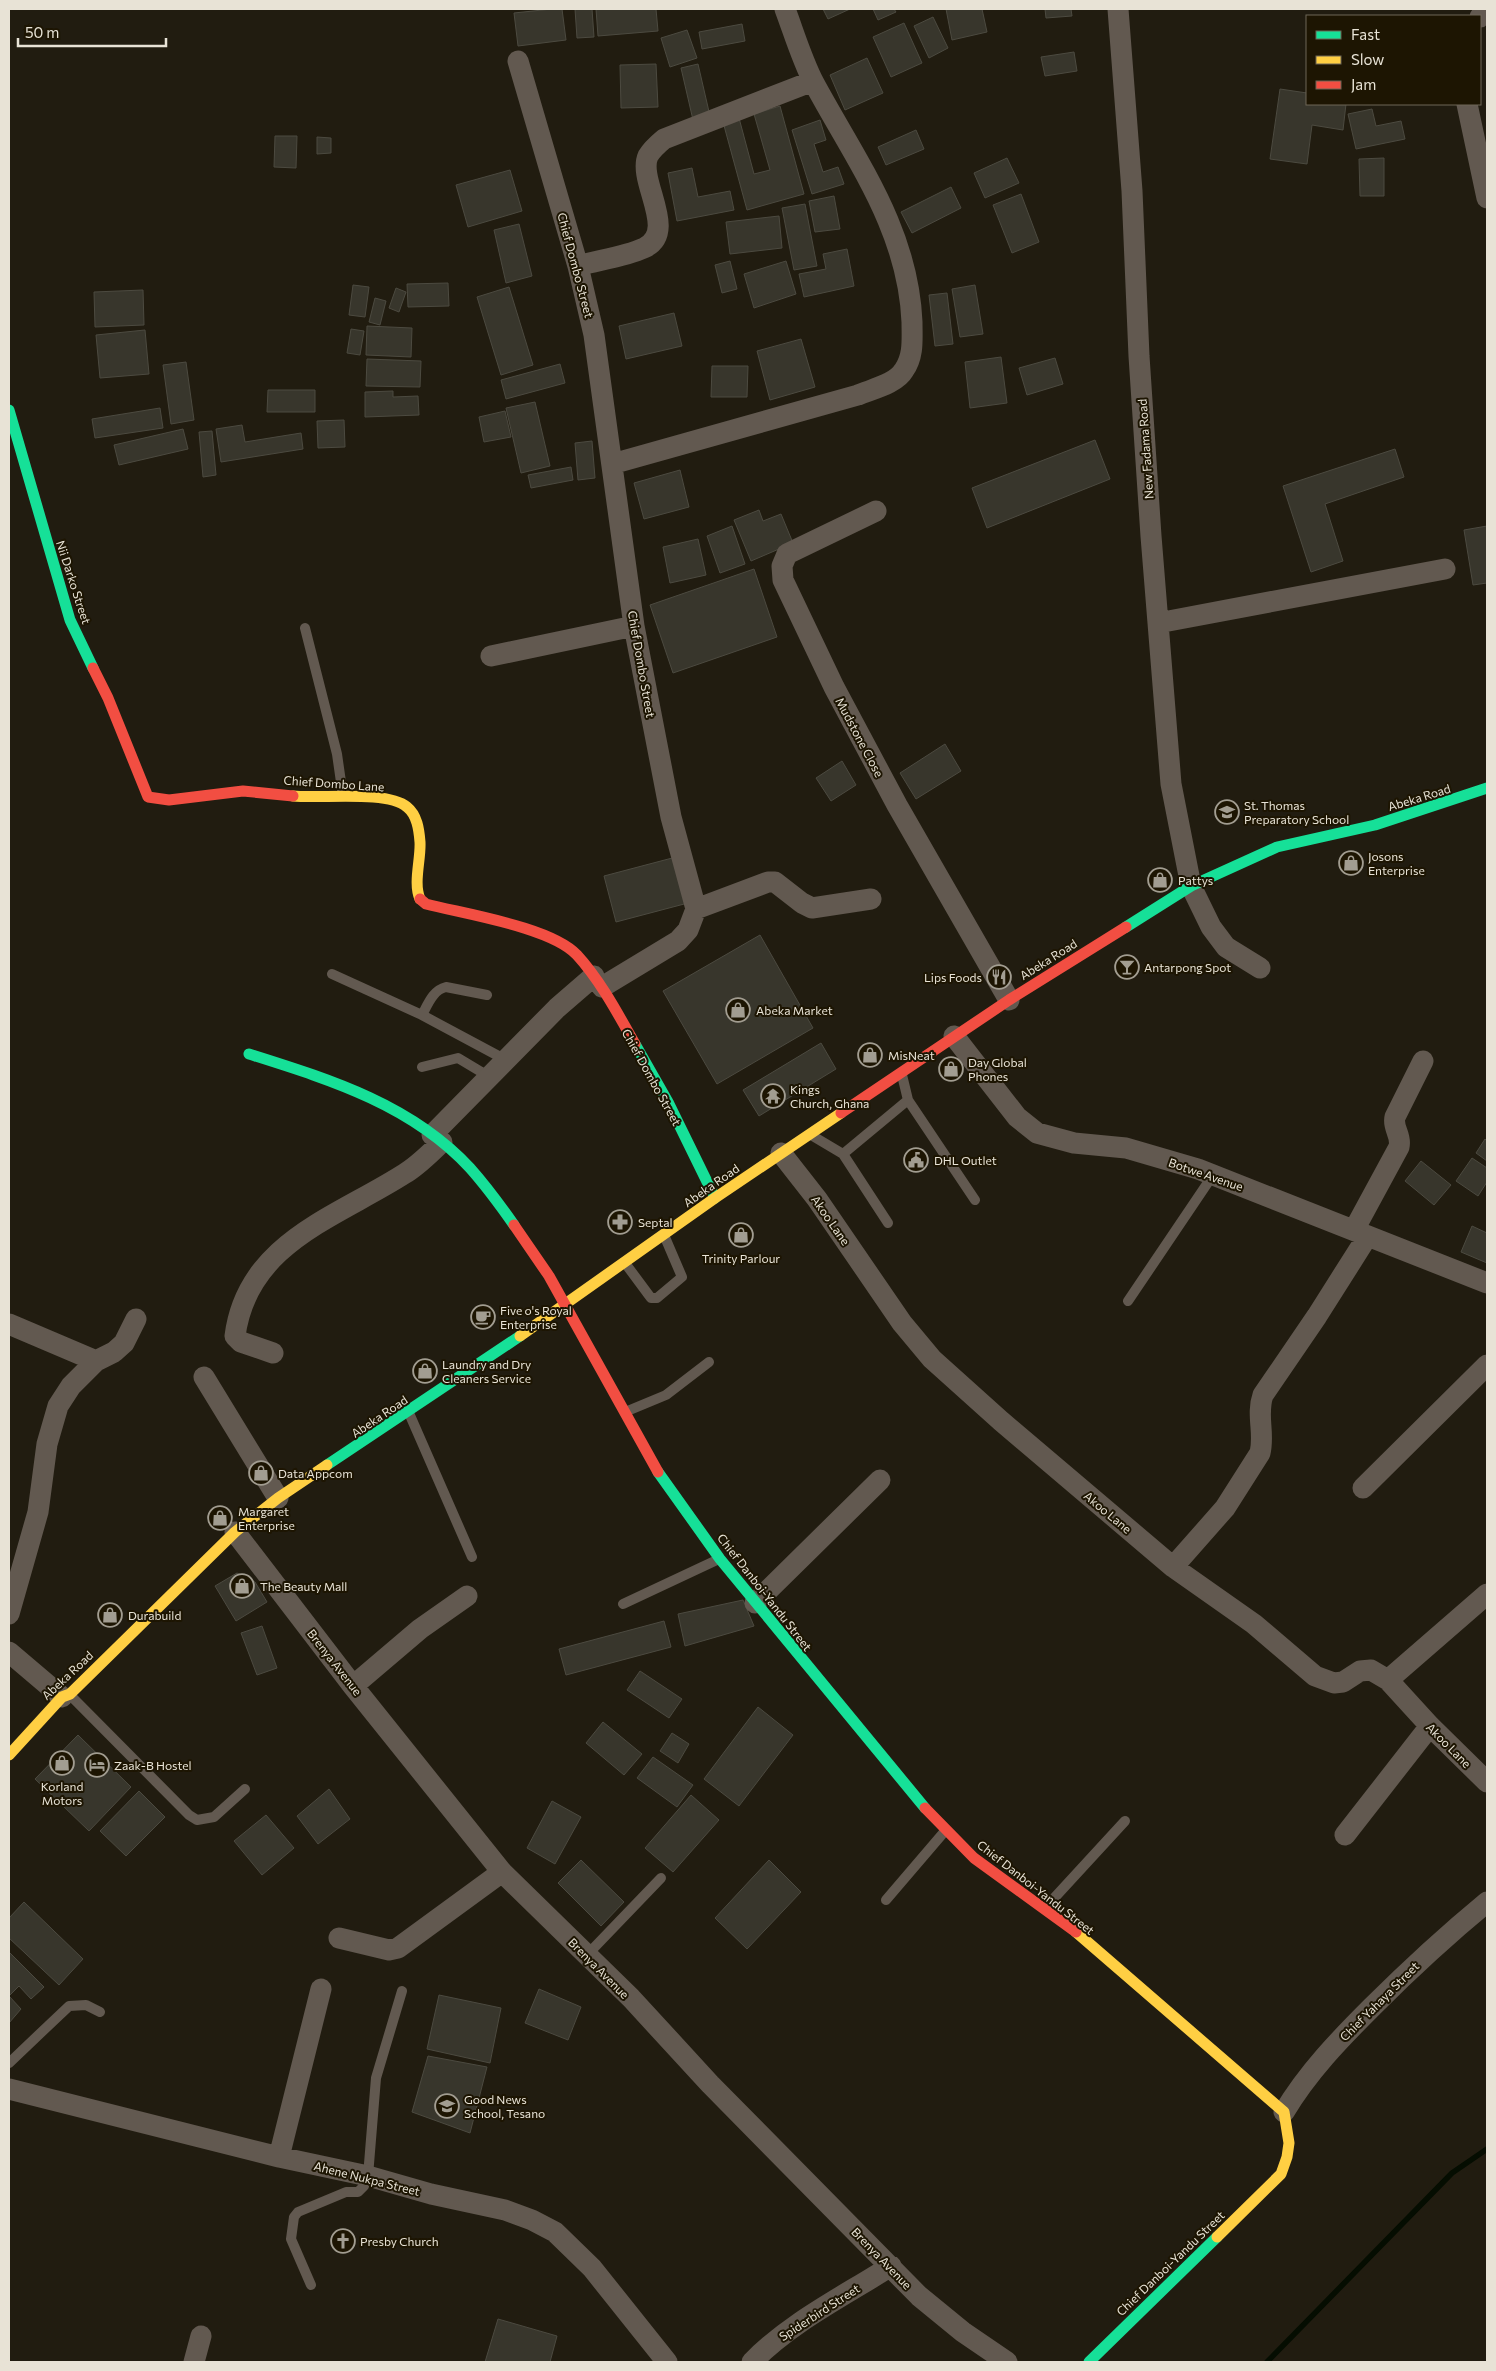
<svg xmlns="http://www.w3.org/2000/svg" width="1496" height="2371" viewBox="0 0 1496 2371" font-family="Commissioner,sans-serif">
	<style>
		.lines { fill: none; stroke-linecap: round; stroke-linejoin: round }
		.stream { stroke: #050d01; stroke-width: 5.5 }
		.building { fill: #38362c; stroke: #4c4a40 }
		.lane { stroke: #625950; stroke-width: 10 }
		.street { stroke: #625950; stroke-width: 21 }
		.fast { stroke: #16e098; stroke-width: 11 }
		.slow { stroke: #ffcf43; stroke-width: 11 }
		.jam { stroke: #f24e42; stroke-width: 11 }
		.labels { text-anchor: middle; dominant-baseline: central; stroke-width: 4; stroke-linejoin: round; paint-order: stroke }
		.street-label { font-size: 12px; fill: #e8e3d6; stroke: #1d1502 }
		.poi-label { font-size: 12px; fill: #e8e3d6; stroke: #1d1502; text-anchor: start }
	</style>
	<rect width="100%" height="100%" fill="#211c10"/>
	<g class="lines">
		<path class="stream" d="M1267 2362 1452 2173 1487 2149"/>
	</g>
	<path class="building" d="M552 9H562L566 40 518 46 514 13Z
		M575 9H592L594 37 577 38Z
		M596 9H656L658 31 598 36Z
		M823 9H850L828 19Z
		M873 9H894L896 12 878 20Z
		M946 9H982L987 32 952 40Z
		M1045 9H1071L1072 16 1046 18Z
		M933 17 948 48 929 58 914 26Z
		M904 23 922 63 891 77 873 37Z
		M742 24 745 41 702 49 699 32Z
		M687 30 697 58 670 67 661 38Z
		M1074 52 1077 71 1045 76 1041 57Z
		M867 58 883 93 845 110 830 75Z
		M656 64 658 107 621 108 620 65Z
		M698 64 710 116 693 120 681 68Z
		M1280 89 1307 93V104H1346L1343 130 1312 125 1307 164 1270 159Z
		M780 106 804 194 747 210 723 122 739 118 754 174 770 170 754 114Z
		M1372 109 1376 126 1401 121 1405 139 1356 149 1348 114Z
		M820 120 826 140 814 144 823 172 838 167 844 184 812 194 792 130Z
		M916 130 924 149 886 165 878 147Z
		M275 136H297L296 168 274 167Z
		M317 137 331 138V153L317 154Z
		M1007 158 1019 183 985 198 974 173Z
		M1384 158V196H1360L1359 159Z
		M692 168 698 197 730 191 734 210 677 221 668 173Z
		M510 170 522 211 468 227 456 185Z
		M951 187 961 208 912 233 901 212Z
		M1021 194 1039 242 1012 253 993 205Z
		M834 196 840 229 815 232 809 201Z
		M805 204 817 266 794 270 782 208Z
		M779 216 782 248 730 254 726 222Z
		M519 224 532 276 506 283 494 230Z
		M847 249 854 286 804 297 799 274 826 269 823 254Z
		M730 261 737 289 722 293 715 265Z
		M786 261 796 294 754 308 744 274Z
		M448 283 449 306 408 307 407 284Z
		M353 285 369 287 365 317 349 315Z
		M975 285 983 334 960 337 952 289Z
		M509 287 533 365 501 375 477 297Z
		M396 288 406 292 399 312 389 308Z
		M143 290 144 325 95 327 94 292Z
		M947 293 953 344 935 346 929 295Z
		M375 298 386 301 380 325 369 322Z
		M674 313 682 346 626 359 619 326Z
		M367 326 412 328 411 357 366 355Z
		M351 329 364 331 360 355 347 353Z
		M145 330 149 374 100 378 96 335Z
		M801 339 815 387 770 400 757 351Z
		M1001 357 1007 403 970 408 965 362Z
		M1055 358 1063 384 1027 395 1019 368Z
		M367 359 421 361 420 387 366 386Z
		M186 362 194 420 171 424 163 365Z
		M560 364 565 383 506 399 501 380Z
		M712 366H748L747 397H711Z
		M268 390H315V412H267Z
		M393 391V397L418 396 419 415 365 417V392Z
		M535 402 550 466 521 473 506 408Z
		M160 408 163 428 95 438 92 419Z
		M505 411 511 437 484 442 479 417Z
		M344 420 345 447 318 448 317 421Z
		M242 425 245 442 301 433 303 449 221 462 216 429Z
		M183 429 188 449 119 465 114 445Z
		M212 431 216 475 203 477 199 432Z
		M1095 440 1110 479 987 528 972 488Z
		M592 441 595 478 578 480 575 443Z
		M1395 449 1404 477 1325 504 1343 561 1311 572 1283 486Z
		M571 467 573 480 531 488 528 475Z
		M680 470 689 507 644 519 634 483Z
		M759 510 763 521 781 514 793 543 751 561 734 520Z
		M732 526 745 564 720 573 707 536Z
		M1487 526V583L1473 585 1464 530Z
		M698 539 706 575 670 583 663 547Z
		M754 569 777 637 673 673 650 605Z
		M945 744 961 771 916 799 900 773Z
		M842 761 856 785 831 801 816 778Z
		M676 857 688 903 616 922 604 876Z
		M760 935 813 1028 717 1084 663 991Z
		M821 1043 836 1069 759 1116 743 1090Z
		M1485 1139 1487 1141V1161L1476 1153Z
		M1472 1158 1487 1168V1182L1478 1196 1456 1181Z
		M1421 1161 1451 1185 1434 1205 1405 1181Z
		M1472 1226 1487 1233V1263L1461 1252Z
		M237 1573 255 1582 267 1602 236 1621 215 1586Z
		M743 1600 754 1626 685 1646 678 1614Z
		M664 1621 671 1647 566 1675 559 1649Z
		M262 1626 277 1668 257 1675 241 1633Z
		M640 1671 682 1699 669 1718 627 1690Z
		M758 1707 793 1735 739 1806 704 1779Z
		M603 1722 642 1754 624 1775 586 1743Z
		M672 1733 689 1744 678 1763 660 1751Z
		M78 1735 131 1787 89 1831 35 1779Z
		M653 1757 693 1785 677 1807 637 1778Z
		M329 1789 350 1819 318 1844 297 1816Z
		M139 1791 165 1817 126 1856 100 1831Z
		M691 1795 719 1820 673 1872 645 1848Z
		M552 1801 581 1817 555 1864 527 1848Z
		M266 1815 294 1848 262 1875 234 1841Z
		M581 1860 624 1902 601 1926 558 1883Z
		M769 1860 801 1892 747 1949 715 1918Z
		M24 1902 83 1959 59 1985 9 1938V1918Z
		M9 1952 44 1987 31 1999 19 1986 9 1996 21 2009 9 2023Z
		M539 1989 581 2007 568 2040 525 2023Z
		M439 1995 501 2008 490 2063 427 2049Z
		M428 2056 487 2067 470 2133 412 2112Z
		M498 2319 557 2336 550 2362H485Z"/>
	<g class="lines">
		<path class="lane" d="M305 628 337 754 343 796
			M332 974 422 1015 506 1060
			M422 1015C428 1004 433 990 446 987L487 995
			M422 1067 458 1058 488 1076
			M902 1075 908 1100 975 1200
			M811 1135 843 1154 888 1223
			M843 1154 908 1100
			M625 1263 648 1294 651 1298H657L682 1277 664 1235
			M1128 1301 1213 1175
			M625 1412 666 1395 709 1362
			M409 1413 472 1557
			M623 1604 719 1559
			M70 1695 189 1815 197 1820 214 1817 245 1789
			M886 1900 945 1831
			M1045 1908 1125 1821
			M587 1955 661 1878
			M9 2063 69 2006 86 2005 100 2012
			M311 2285 291 2239 294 2217 298 2212 346 2192H358L364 2186 368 2176 376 2078 402 1991"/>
		<path class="street" d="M1118 9 1132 191 1139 356 1151 536 1171 784 1191 886 1211 927 1226 947 1260 968
			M1480 17 1487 9
			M518 61 578 266 594 335 634 626 671 817 696 909 688 930 678 941 602 987
			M1467 104 1487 198
			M578 266C599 260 624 257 644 248 679 232 637 181 648 156 652 149 658 144 664 139L813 81
			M612 464 858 395C872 389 896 384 904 370 914 356 912 339 912 322 908 229 856 161 814 83 802 60 794 33 785 9
			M876 511 787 554 782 566 783 580 834 687 897 805 1009 1000
			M1158 623 1445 569
			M491 656 634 626
			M696 909 768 882H775L802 903 812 908 871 899
			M954 1036 1017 1117 1037 1133 1074 1143 1126 1148 1198 1169 1487 1283
			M432 1135 557 1008 594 976
			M781 1153 817 1199 902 1323 932 1359 1001 1421 1173 1567 1254 1624 1315 1676 1334 1683 1343 1682 1360 1671 1371 1670 1388 1680 1430 1726 1487 1782
			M1354 1230 1399 1147C1402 1135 1392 1128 1395 1117L1423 1061
			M9 1324 96 1361
			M273 1353 241 1342 235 1336C247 1243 335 1218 404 1174 418 1166 430 1153 442 1142
			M204 1377 278 1498
			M1363 1488 1487 1365
			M235 1532 353 1686 502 1872 631 1998 710 2084 919 2296 963 2332 1007 2362
			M1173 1567 1225 1508 1260 1453C1265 1433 1256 1415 1263 1395L1317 1316 1367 1237
			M755 1603 880 1480
			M9 1614 38 1512 47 1444 58 1406 71 1386 96 1361 114 1352 124 1343 136 1319
			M9 1652 62 1697
			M1388 1680 1487 1594
			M353 1686 420 1629 467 1596
			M1345 1835 1430 1726
			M339 1938 389 1950 398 1948 502 1872
			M9 2089 279 2157 368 2176 431 2194 505 2210 532 2220 555 2232 592 2268 667 2362
			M1284 2112C1308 2072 1339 2040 1372 2007 1409 1970 1447 1935 1487 1902
			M279 2157 321 1989
			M194 2362 201 2336
			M752 2362C791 2322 844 2296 891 2266"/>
		<path class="fast" d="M9 410 70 620 93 668
			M1126 927 1191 886 1277 847 1375 825 1487 788
			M635 1044 668 1102 715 1198
			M249 1054C328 1079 411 1104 470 1168 486 1186 500 1205 514 1225
			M327 1465 520 1336
			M658 1472 720 1559 925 1808
			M1089 2362 1217 2237"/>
		<path class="slow" d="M293 796C321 799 387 790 407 807 417 815 419 829 420 842 421 859 413 883 420 899
			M520 1336 715 1198 841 1113
			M9 1755 62 1697 70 1694 235 1532 278 1498 327 1465
			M1076 1932 1284 2112 1289 2143 1287 2157 1281 2174 1217 2237"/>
		<path class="jam" d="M93 668 108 698 148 797 169 800 243 791 293 796
			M420 899 426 904C464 914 551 927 577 955 600 980 618 1014 635 1044
			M841 1113 1009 1000 1126 927
			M514 1225 549 1276 658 1472
			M925 1808 974 1858 1076 1932"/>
	</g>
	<defs>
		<g id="school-ring" transform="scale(1.25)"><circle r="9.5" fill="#1d1502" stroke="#a29d91" stroke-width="1.5"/><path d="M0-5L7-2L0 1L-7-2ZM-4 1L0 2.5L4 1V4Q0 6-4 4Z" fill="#a29d91"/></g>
		<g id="shop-ring" transform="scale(1.25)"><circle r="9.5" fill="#1d1502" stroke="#a29d91" stroke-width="1.5"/><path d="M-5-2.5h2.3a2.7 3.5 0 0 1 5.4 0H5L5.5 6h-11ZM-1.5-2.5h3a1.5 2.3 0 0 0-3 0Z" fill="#a29d91"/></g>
		<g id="bar-ring" transform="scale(1.25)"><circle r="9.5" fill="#1d1502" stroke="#a29d91" stroke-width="1.5"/><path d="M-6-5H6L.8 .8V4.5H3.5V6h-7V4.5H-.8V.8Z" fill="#a29d91"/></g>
		<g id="restaurant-ring" transform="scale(1.25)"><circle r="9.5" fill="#1d1502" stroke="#a29d91" stroke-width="1.5"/><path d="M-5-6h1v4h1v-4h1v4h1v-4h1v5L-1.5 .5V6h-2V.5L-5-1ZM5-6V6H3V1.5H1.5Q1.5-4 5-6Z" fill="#a29d91"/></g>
		<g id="temple-ring" transform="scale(1.25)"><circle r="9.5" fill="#1d1502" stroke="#a29d91" stroke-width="1.5"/><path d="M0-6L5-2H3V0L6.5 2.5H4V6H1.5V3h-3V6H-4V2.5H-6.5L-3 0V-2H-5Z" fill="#a29d91"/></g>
		<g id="civic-ring" transform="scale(1.25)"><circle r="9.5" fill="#1d1502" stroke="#a29d91" stroke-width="1.5"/><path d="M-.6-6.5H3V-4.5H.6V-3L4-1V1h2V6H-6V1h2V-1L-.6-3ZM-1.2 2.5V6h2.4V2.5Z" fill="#a29d91"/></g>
		<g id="pharmacy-ring" transform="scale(1.25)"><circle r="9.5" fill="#1d1502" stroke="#a29d91" stroke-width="1.5"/><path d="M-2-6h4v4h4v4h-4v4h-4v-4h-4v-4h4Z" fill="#a29d91"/></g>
		<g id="cafe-ring" transform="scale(1.25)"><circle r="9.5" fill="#1d1502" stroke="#a29d91" stroke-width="1.5"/><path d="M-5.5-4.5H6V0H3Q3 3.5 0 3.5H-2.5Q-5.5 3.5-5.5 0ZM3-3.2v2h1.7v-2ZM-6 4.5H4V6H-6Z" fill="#a29d91"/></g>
		<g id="hotel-ring" transform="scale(1.25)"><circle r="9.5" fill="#1d1502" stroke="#a29d91" stroke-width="1.5"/><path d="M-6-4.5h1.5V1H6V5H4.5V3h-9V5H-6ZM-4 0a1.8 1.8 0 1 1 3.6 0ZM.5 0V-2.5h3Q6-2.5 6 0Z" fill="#a29d91"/></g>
		<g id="church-ring" transform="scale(1.25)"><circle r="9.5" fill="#1d1502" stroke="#a29d91" stroke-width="1.5"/><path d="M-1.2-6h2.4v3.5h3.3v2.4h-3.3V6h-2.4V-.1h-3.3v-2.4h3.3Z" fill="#a29d91"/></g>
	</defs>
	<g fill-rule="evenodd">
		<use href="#school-ring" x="1227" y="812"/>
		<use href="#shop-ring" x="1351" y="863"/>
		<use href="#shop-ring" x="1160" y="880"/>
		<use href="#bar-ring" x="1127" y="967"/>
		<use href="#restaurant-ring" x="999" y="977"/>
		<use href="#shop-ring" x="738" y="1010"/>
		<use href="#shop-ring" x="870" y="1055"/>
		<use href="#shop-ring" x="951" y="1069"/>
		<use href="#temple-ring" x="773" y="1096"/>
		<use href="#civic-ring" x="916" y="1160"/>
		<use href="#pharmacy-ring" x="620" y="1222"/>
		<use href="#shop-ring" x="741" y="1235"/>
		<use href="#cafe-ring" x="483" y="1317"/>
		<use href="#shop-ring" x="425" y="1371"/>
		<use href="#shop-ring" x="261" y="1473"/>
		<use href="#shop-ring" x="220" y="1518"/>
		<use href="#shop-ring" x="242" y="1586"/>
		<use href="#shop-ring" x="110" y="1615"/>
		<use href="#shop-ring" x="62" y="1763"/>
		<use href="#hotel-ring" x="97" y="1765"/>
		<use href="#school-ring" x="447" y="2106"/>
		<use href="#church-ring" x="343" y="2241"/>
	</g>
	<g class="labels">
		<g class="street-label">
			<text transform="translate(576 265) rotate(75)">Chief Dombo Street</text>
			<text transform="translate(1145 449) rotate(-94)">New Fadama Road</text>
			<text transform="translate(74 582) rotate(72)">Nii Darko Street</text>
			<text transform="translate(642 664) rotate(80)">Chief Dombo Street</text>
			<text transform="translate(860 737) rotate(62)">Mudstone Close</text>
			<text transform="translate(334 783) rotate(4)">Chief Dombo Lane</text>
			<text transform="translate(1419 797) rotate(-17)">Abeka Road</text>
			<text transform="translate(1048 959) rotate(-32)">Abeka Road</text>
			<text transform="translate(652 1077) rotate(61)">Chief Dombo Street</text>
			<text transform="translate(1206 1174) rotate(19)">Botwe Avenue</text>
			<text transform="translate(711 1185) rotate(-35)">Abeka Road</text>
			<text transform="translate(831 1220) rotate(55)">Akoo Lane</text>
			<text transform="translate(379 1416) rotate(-34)">Abeka Road</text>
			<text transform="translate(1108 1512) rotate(40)">Akoo Lane</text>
			<text transform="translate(765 1592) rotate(52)">Chief Danboi-Yandu Street</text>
			<text transform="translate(335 1662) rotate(52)">Brenya Avenue</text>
			<text transform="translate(67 1675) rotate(-43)">Abeka Road</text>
			<text transform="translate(1449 1745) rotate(45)">Akoo Lane</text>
			<text transform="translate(1036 1887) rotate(38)">Chief Danboi-Yandu Street</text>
			<text transform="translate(599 1968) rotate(45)">Brenya Avenue</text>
			<text transform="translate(1379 2001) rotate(-45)">Chief Yahaya Street</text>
			<text transform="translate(367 2178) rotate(14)">Ahene Nukpa Street</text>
			<text transform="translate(882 2258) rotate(46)">Brenya Avenue</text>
			<text transform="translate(1170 2263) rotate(-44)">Chief Danboi-Yandu Street</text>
			<text transform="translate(819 2312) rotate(-33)">Spiderbird Street</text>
		</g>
		<g class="poi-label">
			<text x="1244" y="805">St. Thomas<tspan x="1244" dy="14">Preparatory School</tspan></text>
			<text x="1368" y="856">Josons<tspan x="1368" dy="14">Enterprise</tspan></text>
			<text x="1178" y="880">Pattys</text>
			<text x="1144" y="967">Antarpong Spot</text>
			<text x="982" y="977" text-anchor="end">Lips Foods</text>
			<text x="756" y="1010">Abeka Market</text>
			<text x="888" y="1055">MisNeat</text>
			<text x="968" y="1062">Day Global<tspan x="968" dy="14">Phones</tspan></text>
			<text x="790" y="1089">Kings<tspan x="790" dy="14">Church, Ghana</tspan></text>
			<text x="934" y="1160">DHL Outlet</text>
			<text x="638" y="1222">Septal</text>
			<text x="741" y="1258" text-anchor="middle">Trinity Parlour</text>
			<text x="500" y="1310">Five o's Royal<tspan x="500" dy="14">Enterprise</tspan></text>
			<text x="442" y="1364">Laundry and Dry<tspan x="442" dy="14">Cleaners Service</tspan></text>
			<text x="278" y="1473">Data Appcom</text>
			<text x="238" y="1511">Margaret<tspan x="238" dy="14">Enterprise</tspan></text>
			<text x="260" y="1586">The Beauty Mall</text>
			<text x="128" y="1615">Durabuild</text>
			<text x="114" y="1765">Zaak-B Hostel</text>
			<text x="62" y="1786" text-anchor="middle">Korland<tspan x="62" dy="14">Motors</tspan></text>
			<text x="464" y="2099">Good News<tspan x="464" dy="14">School, Tesano</tspan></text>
			<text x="360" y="2241">Presby Church</text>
		</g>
	</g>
	<rect width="1496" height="2371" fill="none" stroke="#e8e3d6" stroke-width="20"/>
	<rect x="1306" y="15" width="175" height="90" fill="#1d1502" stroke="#6e6757"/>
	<rect x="1316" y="31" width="25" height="8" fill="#16e098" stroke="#6e6757"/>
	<text x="1351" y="40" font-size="15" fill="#e8e3d6">Fast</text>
	<rect x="1316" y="56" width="25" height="8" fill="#ffcf43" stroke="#6e6757"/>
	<text x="1351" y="65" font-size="15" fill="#e8e3d6">Slow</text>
	<rect x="1316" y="81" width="25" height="8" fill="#f24e42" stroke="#6e6757"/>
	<text x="1351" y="90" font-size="15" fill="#e8e3d6">Jam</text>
	<path d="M18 38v8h148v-8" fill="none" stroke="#e8e3d6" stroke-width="2.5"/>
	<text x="25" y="38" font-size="15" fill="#e8e3d6" stroke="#1d1502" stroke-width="4" paint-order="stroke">50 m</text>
</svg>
